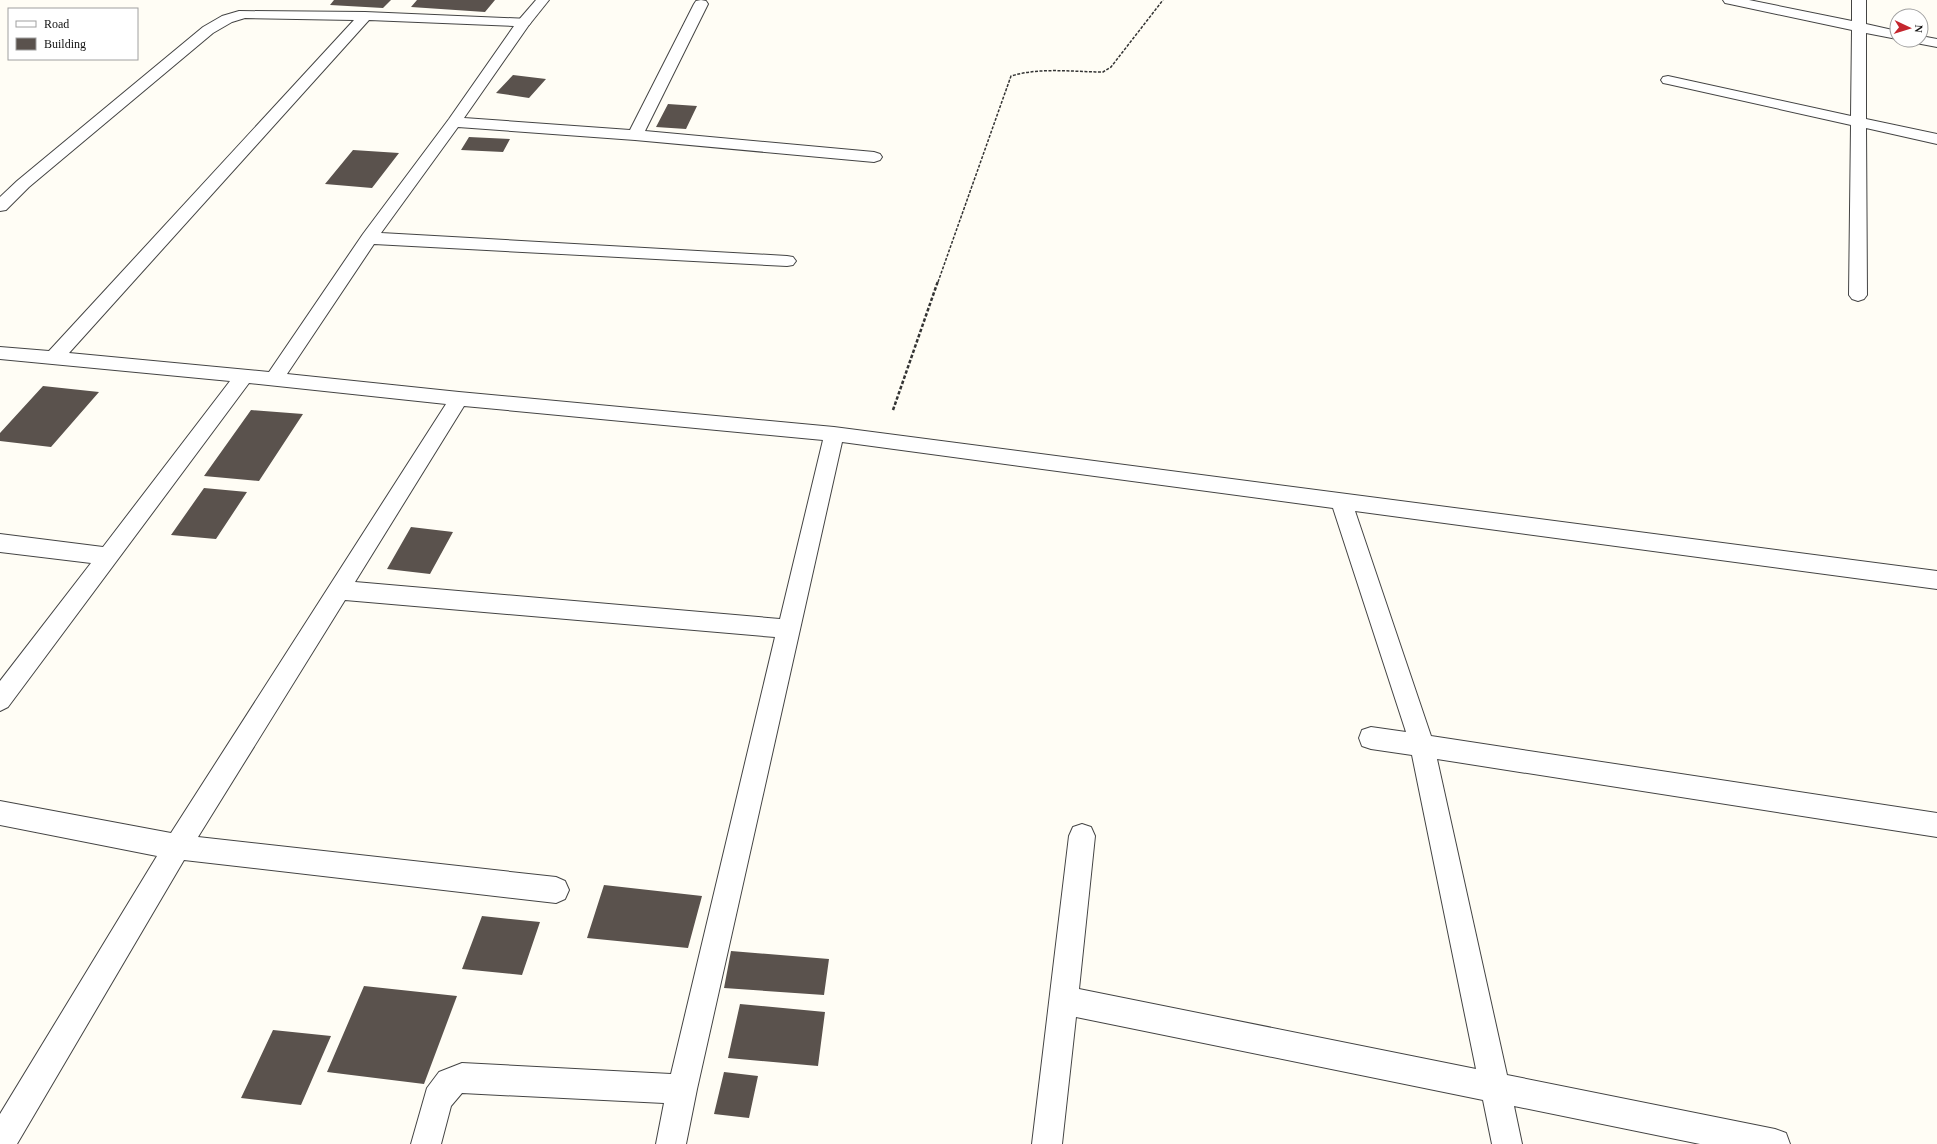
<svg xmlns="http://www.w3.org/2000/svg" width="1937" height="1144" viewBox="0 0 1937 1144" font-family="Georgia,serif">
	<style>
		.building { fill: #5a524d }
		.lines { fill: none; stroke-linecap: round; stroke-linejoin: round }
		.service-casing { stroke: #444; stroke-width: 2 }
		.minor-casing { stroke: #444; stroke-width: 2 }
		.path-far1 { stroke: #333; stroke-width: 1.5; stroke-dasharray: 3 1.5; stroke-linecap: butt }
		.path { stroke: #333; stroke-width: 2.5; stroke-dasharray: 3.5 2; stroke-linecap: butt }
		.service { fill: #fff; fill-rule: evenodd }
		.minor { fill: #fff; fill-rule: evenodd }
	</style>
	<rect width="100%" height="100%" fill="#fffdf5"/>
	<path class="building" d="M334 0H391L383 8 330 5Z
		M417 0H495L485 12 411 7Z
		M513 75 546 79 529 98 496 93Z
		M668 104 697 106 686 129 656 127Z
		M469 137 510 139 503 152 461 150Z
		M353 150 399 153 372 188 325 184Z
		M43 386 99 392 51 447 0 441V433Z
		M251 410 303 414 259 481 204 476Z
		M204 488 247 492 216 539 171 535Z
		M411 527 453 532 430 574 387 569Z
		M604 885 702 896 688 948 587 938Z
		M482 916 540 922 522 975 462 969Z
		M731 951 829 959 824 995 724 988Z
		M364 986 457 996 424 1084 327 1072Z
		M740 1004 825 1012 818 1066 728 1058Z
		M273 1030 331 1036 301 1105 241 1098Z
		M724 1072 758 1076 749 1118 714 1114Z"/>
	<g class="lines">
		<g class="service-casing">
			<path id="service" d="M536 0H549L529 25H519L517 22Z"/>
		</g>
		<g class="minor-casing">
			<path id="minor" d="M701 0 706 1 708 4 645 131 874 152 880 154 882 157 880 160 874 162 635 140 458 127 381 233 787 256 793 257 796 261 793 265 787 266 374 244 287 374 459 392 834 427 1937 571V589L1355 511 1431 736 1937 813V837L1437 759 1507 1075 1775 1129 1786 1133 1790 1144H1700L1514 1106 1522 1144H1492L1483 1100 1076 1017 1062 1144H1032L1069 836 1073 827 1082 824 1091 827 1095 836 1079 989 1476 1069 1412 755 1371 749 1362 746 1359 738 1362 730 1371 727 1406 732 1333 508 842 442 697 1089 686 1144H656L664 1103 462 1093 451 1106 441 1144H411L427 1088 439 1072 462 1063 671 1074 775 637 345 600 198 837 556 877 565 881 569 890 565 899 556 903 184 860 17 1144H0V1114L157 856 0 825V801L171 833 446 404 249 383 8 707 0 711V681L91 563 0 552V534L103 547 230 381 0 359V347L49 351 354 20 245 18 232 22 213 33 29 187 6 210 0 211V197L17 181 203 27 222 16 239 11 365 12 529 19 531 22 464 118 630 130 694 4 696 1ZM369 20 514 26 449 119 363 234 269 372 69 353ZM464 406 823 440 780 619 355 582Z
				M1723 0H1749L1852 21V0H1866V24L1897 31V39L1866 33V119L1937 134V144L1866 128 1867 295 1864 299 1858 301 1852 299 1849 295 1851 125 1668 84 1663 83 1661 80 1663 77 1668 76 1851 116 1852 30 1730 4 1725 3Z
				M1921 36 1937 39V47L1916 43 1914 40H1921Z"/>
		</g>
		<path class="path-far1" d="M938 282 1011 76C1041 67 1072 72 1103 72L1111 67 1163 0"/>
		<path class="path" d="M893 410 938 281"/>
		<use href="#service" class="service"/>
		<use href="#minor" class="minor"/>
	</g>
	<rect x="8" y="8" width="130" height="52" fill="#ffffff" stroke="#a0a0a0"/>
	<rect x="16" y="21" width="20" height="6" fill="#ffffff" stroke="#a0a0a0"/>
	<text x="44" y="28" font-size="12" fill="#111111">Road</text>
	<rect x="16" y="38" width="20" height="12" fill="#5a524d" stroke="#a0a0a0"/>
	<text x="44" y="48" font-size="12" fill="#111111">Building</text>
	<g transform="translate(1909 28) rotate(94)"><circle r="19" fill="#ffffff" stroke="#a0a0a0"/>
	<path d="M0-3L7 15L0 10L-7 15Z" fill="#c4262e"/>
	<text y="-6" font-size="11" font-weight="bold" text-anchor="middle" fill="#111111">N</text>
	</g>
</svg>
